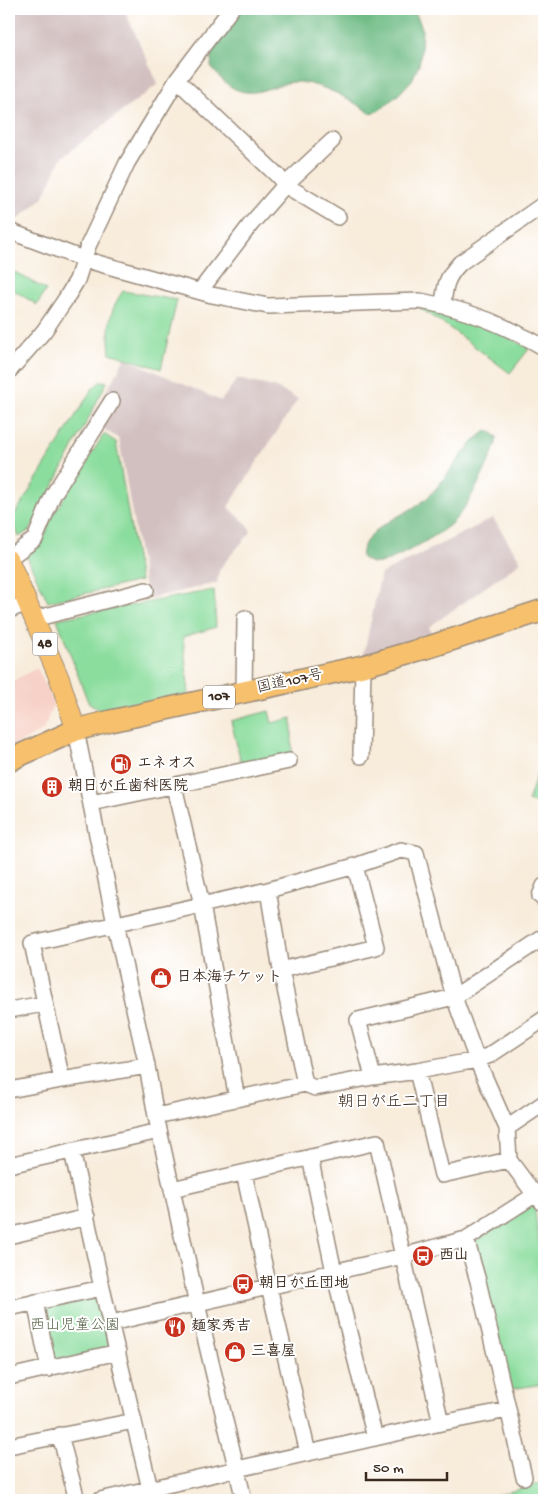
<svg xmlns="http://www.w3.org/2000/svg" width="553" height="1509" viewBox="0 0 553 1509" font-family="'Gochi Hand','Klee One',sans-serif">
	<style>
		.built { fill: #f7d1c7 }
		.industrial { fill: #d2bfc0 }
		.green { fill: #8bdd9e; stroke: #63845e }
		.forest { fill: #70bc85; stroke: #567352 }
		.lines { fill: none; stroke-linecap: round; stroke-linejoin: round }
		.minor-casing { stroke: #9a8b7c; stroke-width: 18 }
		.major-casing { stroke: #9a8b7c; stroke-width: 21 }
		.highway-casing { stroke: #9a8b7c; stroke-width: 24 }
		.minor { stroke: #fff; stroke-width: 15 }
		.major { stroke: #f7c06c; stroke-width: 19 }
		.highway { stroke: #f7c06c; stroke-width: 21 }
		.labels { text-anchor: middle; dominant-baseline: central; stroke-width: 4; stroke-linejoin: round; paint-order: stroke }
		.shield { fill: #fff; stroke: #766a62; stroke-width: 1 }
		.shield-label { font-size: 14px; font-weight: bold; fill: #3b2a1e }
		.street-label { font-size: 15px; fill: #3b2a1e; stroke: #fff }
		.poi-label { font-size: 15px; font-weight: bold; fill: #3b2a1e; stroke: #fff; text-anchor: start }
		.park-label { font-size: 15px; fill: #536044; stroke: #fff }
		.neighbourhood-label { font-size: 16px; fill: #3b2a1e; stroke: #fff }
	</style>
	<rect width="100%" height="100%" fill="#fff"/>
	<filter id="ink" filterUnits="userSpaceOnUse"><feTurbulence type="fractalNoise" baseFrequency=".02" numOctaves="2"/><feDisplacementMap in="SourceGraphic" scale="10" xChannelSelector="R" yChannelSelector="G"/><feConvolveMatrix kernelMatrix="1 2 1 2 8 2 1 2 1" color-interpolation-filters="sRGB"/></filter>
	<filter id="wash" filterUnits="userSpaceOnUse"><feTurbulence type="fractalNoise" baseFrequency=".0096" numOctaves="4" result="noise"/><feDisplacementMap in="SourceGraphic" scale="20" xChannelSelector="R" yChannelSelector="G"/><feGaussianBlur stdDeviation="1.12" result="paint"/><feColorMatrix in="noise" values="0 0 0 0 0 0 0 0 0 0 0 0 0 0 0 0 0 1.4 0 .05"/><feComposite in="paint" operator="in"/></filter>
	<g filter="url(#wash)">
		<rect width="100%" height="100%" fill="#f8ecdb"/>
		<path class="built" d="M37 668 54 703 43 730 9 749V683Z"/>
		<path class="industrial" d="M9 9H124L158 84 61 158 43 198 17 220 9 208Z
			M125 358 221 401 237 379 274 387 298 399 228 507 247 524 251 532 224 563 219 571 217 583 147 599 119 439 90 420Z
			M493 518 521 562 429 627 431 634 363 657 381 574Z"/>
		<path class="green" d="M15 272 46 290 37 305 9 287V281Z
			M123 291 177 300 161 369 110 353C108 328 108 312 123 291Z
			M418 307 450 314 500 332 529 349 510 373 447 326Z
			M101 381 107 382 35 522 30 530 19 537 12 519 92 389Z
			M104 434 116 442 140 581 48 602 26 555 40 546 43 541 52 517Z
			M214 590 216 627 183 637 189 694 113 715 100 710 88 702 57 619Z
			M269 711 272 723 292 718V756L242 766 231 721Z
			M544 753V806L528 801Z
			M534 1204 544 1277V1384L511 1389 474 1248 476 1240Z
			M101 1294 109 1349 54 1362 42 1303Z
			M544 1482V1500H481Z"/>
		<path class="forest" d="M243 9H414L422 28 421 52 419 65 412 80 398 95 378 111 370 113C348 98 327 86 300 82 287 81 278 86 267 89 240 98 227 87 211 67L212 49Z
			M486 431H490L497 437C495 455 467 509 453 522 443 533 393 561 379 563 372 564 366 561 361 557 363 526 407 516 427 498 448 478 462 448 486 431Z"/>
	</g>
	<g filter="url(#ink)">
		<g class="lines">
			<g class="minor-casing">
				<path id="minor" d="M177 80 278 176 285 185 338 217
					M9 231 83 259 212 295 268 306 420 301C455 307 485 317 517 333 526 338 536 342 544 348
					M200 291 251 224 286 184 332 141
					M443 305C445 285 446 278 460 263L544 204
					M9 371 44 331 65 300 77 280 88 246 127 163 177 80 231 9
					M9 558 35 539 53 495 112 401
					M9 610 27 603
					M34 619 146 590
					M244 692 245 618
					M76 730 115 924 147 1066 156 1116 197 1304 244 1500
					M361 756 363 666
					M174 786 202 905 237 1099
					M91 803 289 761
					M544 886 540 896 544 900
					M268 890 281 970 305 1084
					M281 970 376 947 355 866
					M9 1010 44 1004
					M417 1071 442 1175 509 1160
					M373 1077 358 1020 454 997 544 937
					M62 1080 32 943 268 890 355 866 401 850 416 853 454 997 477 1060 507 1128 509 1160 535 1195 544 1204
					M9 1090 62 1080 147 1066
					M156 1116 305 1084 315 1088 373 1077 417 1071 477 1060 490 1055 544 1019
					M507 1128 544 1103
					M72 1151 102 1288 150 1489
					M310 1157 334 1272 375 1438
					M9 1165 159 1131
					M244 1173 269 1287 308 1453
					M172 1189 377 1142 441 1423
					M9 1236 87 1217
					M466 1239 478 1281 524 1477
					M35 1302 49 1369
					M9 1308 102 1288
					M111 1323 403 1256 466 1239 544 1189
					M9 1377 118 1352
					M60 1435 77 1500
					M9 1446 134 1421
					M100 1500 441 1423 508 1410"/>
			</g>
			<g class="major-casing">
				<path id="major" d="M9 560 60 680 76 730"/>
			</g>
			<g class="highway-casing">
				<path id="highway" d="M9 761 16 757 76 730 111 721 363 666 429 647 544 610"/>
			</g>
			<use href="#minor" class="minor"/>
			<use href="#major" class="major"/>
			<use href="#highway" class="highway"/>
		</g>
	</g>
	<defs>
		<g id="fuel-disc" transform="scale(1.125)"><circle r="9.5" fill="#c8321e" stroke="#fff"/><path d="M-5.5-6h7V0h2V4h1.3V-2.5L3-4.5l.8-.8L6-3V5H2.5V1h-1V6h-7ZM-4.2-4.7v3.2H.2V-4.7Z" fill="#fff"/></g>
		<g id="building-disc" transform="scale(1.125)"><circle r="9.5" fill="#c8321e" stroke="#fff"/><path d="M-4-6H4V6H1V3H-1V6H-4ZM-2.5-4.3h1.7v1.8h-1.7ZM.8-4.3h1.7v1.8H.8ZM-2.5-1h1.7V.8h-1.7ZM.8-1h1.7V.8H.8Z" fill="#fff"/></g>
		<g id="shop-disc" transform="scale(1.125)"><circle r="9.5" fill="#c8321e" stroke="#fff"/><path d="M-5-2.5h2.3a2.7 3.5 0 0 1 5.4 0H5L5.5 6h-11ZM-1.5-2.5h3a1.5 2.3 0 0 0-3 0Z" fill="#fff"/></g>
		<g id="bus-disc" transform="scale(1.125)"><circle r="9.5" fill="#c8321e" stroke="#fff"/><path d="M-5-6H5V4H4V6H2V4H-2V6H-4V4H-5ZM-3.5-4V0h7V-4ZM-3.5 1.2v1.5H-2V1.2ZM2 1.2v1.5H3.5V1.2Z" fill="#fff"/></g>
		<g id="restaurant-disc" transform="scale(1.125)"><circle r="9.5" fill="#c8321e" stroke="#fff"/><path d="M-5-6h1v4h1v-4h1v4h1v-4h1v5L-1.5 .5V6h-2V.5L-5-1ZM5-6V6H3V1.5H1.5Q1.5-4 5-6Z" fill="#fff"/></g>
	</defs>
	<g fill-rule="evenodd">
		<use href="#fuel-disc" x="121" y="764"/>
		<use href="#building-disc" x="52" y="787"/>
		<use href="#shop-disc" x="161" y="978"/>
		<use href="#bus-disc" x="423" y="1256"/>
		<use href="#bus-disc" x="243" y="1284"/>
		<use href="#restaurant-disc" x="175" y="1327"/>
		<use href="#shop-disc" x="235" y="1352"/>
	</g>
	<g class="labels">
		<g class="shield">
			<rect x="32.5" y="632.5" width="25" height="23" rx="4"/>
			<rect x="203" y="685.5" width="32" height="23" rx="4"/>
		</g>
		<g class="shield-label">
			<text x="45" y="644">48</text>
			<text x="219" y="697">107</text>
		</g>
		<g class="street-label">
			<text transform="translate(290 682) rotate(-12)">国道107号</text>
		</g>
		<g class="poi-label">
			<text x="137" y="764">エネオス</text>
			<text x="68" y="787">朝日が丘歯科医院</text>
			<text x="177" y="978">日本海チケット</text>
			<text x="439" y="1256">西山</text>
			<text x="259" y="1284">朝日が丘団地</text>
			<text x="191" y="1327">麺家秀吉</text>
			<text x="251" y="1352">三喜屋</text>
		</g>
		<g class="park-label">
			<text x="75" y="1326">西山児童公園</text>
		</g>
		<g class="neighbourhood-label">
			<text x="394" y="1103">朝日が丘二丁目</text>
		</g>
	</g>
	<rect width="553" height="1509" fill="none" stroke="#fff" stroke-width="30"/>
	<path d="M366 1472v8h81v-8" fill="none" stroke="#3b2a1e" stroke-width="2.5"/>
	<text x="373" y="1472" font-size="15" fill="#3b2a1e" stroke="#ffffff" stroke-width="4" paint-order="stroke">50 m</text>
</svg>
